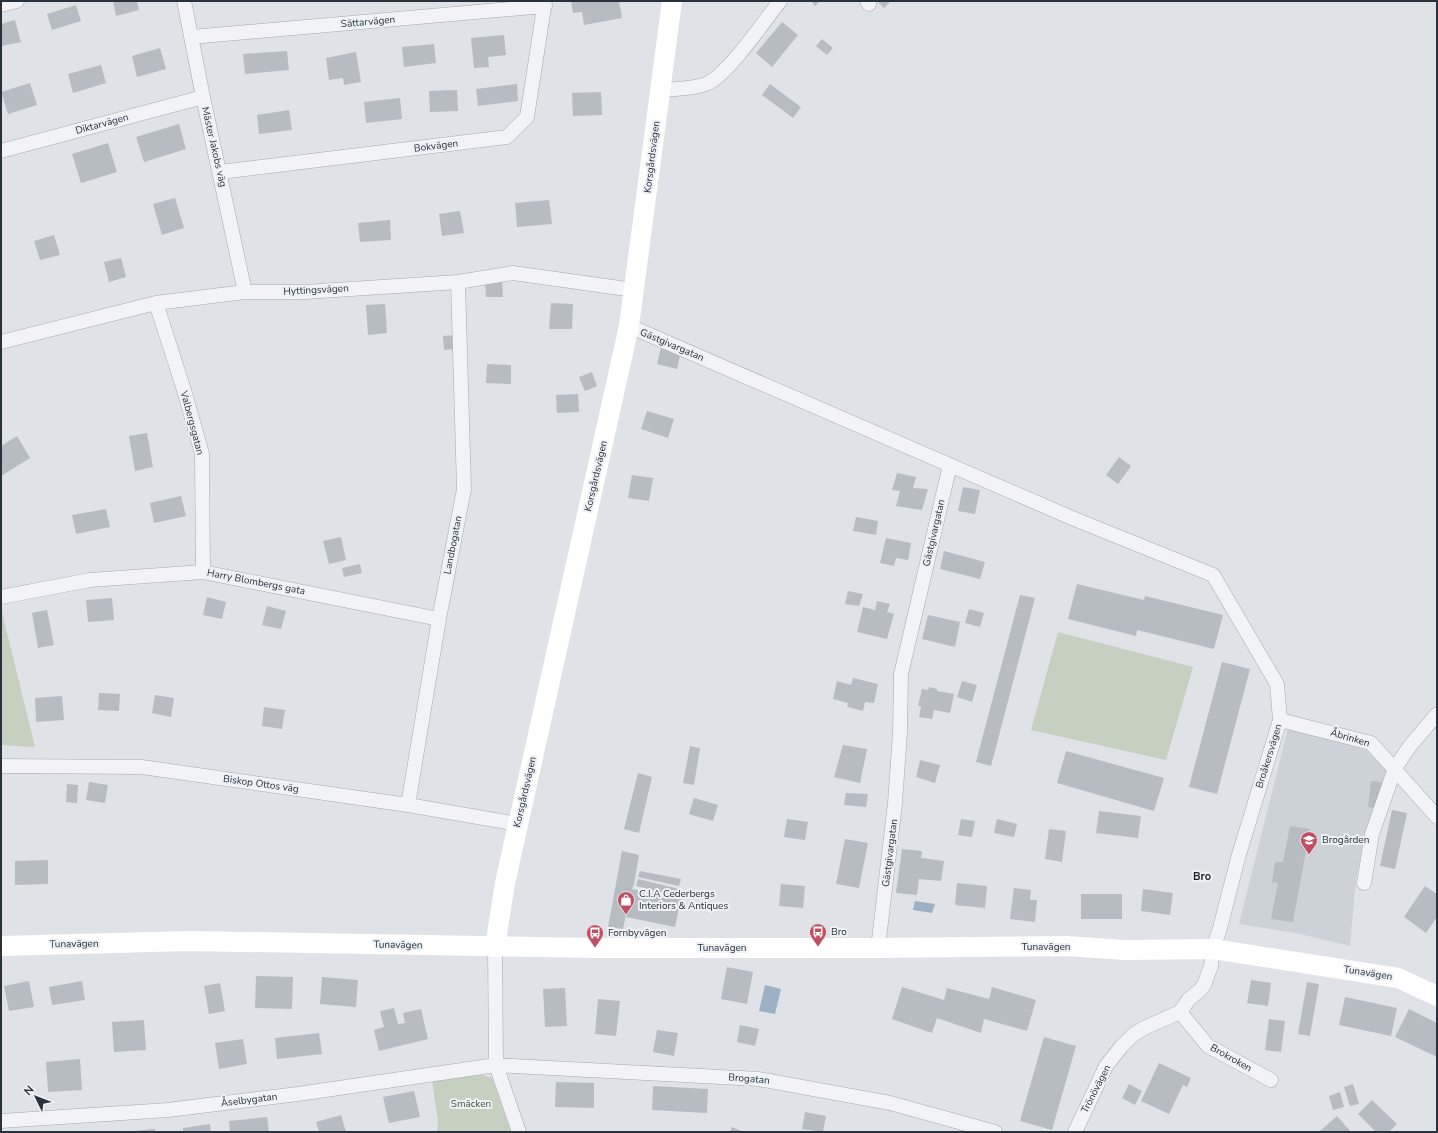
<svg xmlns="http://www.w3.org/2000/svg" width="1438" height="1133" viewBox="0 0 1438 1133" font-family="'Nunito Sans',sans-serif">
	<style>
		.built { fill: #cdd2d8 }
		.green { fill: #c5d0c1 }
		.water { fill: #9db1c4 }
		.building { fill: #b7bcc3 }
		.lines { fill: none; stroke-linecap: round; stroke-linejoin: round }
		.street-casing { stroke: #a5a9b0; stroke-width: 15 }
		.street { stroke: #f1f3f6; stroke-width: 14 }
		.secondary { stroke: #fff; stroke-width: 20 }
		.labels { text-anchor: middle; dominant-baseline: central; stroke-width: 4; stroke-linejoin: round; paint-order: stroke }
		.street-label { font-size: 10px; fill: #29313c; stroke: #eef1f5 }
		.poi-label { font-size: 10px; fill: #29313c; stroke: #eef1f5; text-anchor: start }
		.park-label { font-size: 10px; fill: #3f5738; stroke: #eef1f5 }
		.neighbourhood-label { font-size: 11px; font-weight: bold; fill: #1c222d; stroke: #eef1f5 }
	</style>
	<rect width="100%" height="100%" fill="#dfe2e7"/>
	<path class="built" d="M1288 728 1366 750 1388 772 1366 831 1356 879 1350 946 1296 933 1239 924Z"/>
	<path class="green" d="M1 608 35 747 1 745Z
		M1058 632 1193 667 1166 760 1031 730Z
		M482 1075 492 1078 511 1132H437L438 1121 432 1080Z"/>
	<path class="water" d="M915 901 935 904 932 913 913 910Z
		M765 985 781 989 775 1014 759 1011Z"/>
	<path class="building" d="M113 1H137L139 10 116 16Z
		M571 1H619L622 18 584 25 582 12 573 13Z
		M811 1H820L815 6Z
		M877 1H891L884 8Z
		M76 5 81 21 52 30 47 14Z
		M15 20 21 42 1 46V24Z
		M782 22 798 35 772 67 756 53Z
		M504 35 506 55 488 57 489 67 474 68 471 38Z
		M822 39 833 48 827 55 816 46Z
		M434 44 436 63 404 67 402 47Z
		M160 48 166 69 137 77 132 56Z
		M287 51 289 70 245 74 243 54Z
		M356 52 361 82 344 85 343 78 329 80 326 58Z
		M101 65 106 83 73 93 68 74Z
		M30 83 37 105 8 114 1 92Z
		M517 84 518 101 478 106 476 89Z
		M770 84 801 107 793 118 762 95Z
		M457 90 458 111 430 112 429 91Z
		M601 92 602 115 573 116 572 93Z
		M400 98 402 119 366 123 364 102Z
		M289 110 292 130 259 134 257 115Z
		M179 124 186 149 144 162 136 137Z
		M108 143 117 172 81 183 72 154Z
		M175 198 184 228 162 235 153 204Z
		M549 200 552 224 517 227 515 203Z
		M460 211 464 233 442 236 439 214Z
		M390 220 391 240 360 242 358 223Z
		M54 235 60 255 40 260 34 241Z
		M121 258 126 277 109 282 104 262Z
		M502 280 503 297H486L485 281Z
		M551 303 573 304 572 329H549Z
		M385 304 387 333 368 335 366 305Z
		M455 335V349L444 350 443 336Z
		M661 347 681 351 677 369 657 364Z
		M487 364 511 365V384L486 383Z
		M592 372 597 386 585 391 579 377Z
		M578 394 579 412 557 413 556 395Z
		M647 411 674 419 668 438 641 429Z
		M147 433 153 467 135 471 129 436Z
		M17 436 30 458 1 476V446Z
		M1119 457 1131 466 1118 484 1106 475Z
		M897 473 916 477 913 488 928 489 922 510 896 506 900 491 892 490Z
		M632 475 653 478 649 501 628 498Z
		M963 487 980 490 975 514 958 511Z
		M181 496 186 516 154 523 150 503Z
		M106 509 110 527 76 534 72 515Z
		M856 517 878 521 876 535 853 531Z
		M341 537 346 560 329 564 323 541Z
		M886 538 911 543 908 560 896 558 894 566 880 563Z
		M944 551 985 562 980 579 940 569Z
		M360 564 362 573 344 577 342 568Z
		M1077 584 1144 600 1145 596 1223 615 1214 649 1137 630 1136 636 1068 619Z
		M848 591 863 594 859 606 845 604Z
		M1020 595 1035 598 991 766 976 762Z
		M207 597 226 602 222 619 203 615Z
		M112 598 114 620 88 622 86 600Z
		M877 601 890 604 887 612 894 614 887 639 857 632 863 607 875 610Z
		M267 606 286 611 281 629 262 625Z
		M969 609 984 613 980 627 965 623Z
		M47 610 54 645 38 648 32 613Z
		M928 615 960 622 955 647 922 639Z
		M1222 662 1250 669 1217 794 1189 787Z
		M853 678 878 684 874 703 865 702 863 711 847 707 848 703 833 699 837 681 851 685Z
		M962 681 977 685 972 702 957 697Z
		M929 687 937 689V691L954 694 950 713 934 710 932 719 919 717 921 706H918L922 689 928 690Z
		M99 693 120 694 119 711 98 710Z
		M155 695 174 698 171 717 152 713Z
		M62 696 64 720 36 722 35 698Z
		M264 707 285 710 282 729 262 726Z
		M843 745 867 749 860 783 834 777Z
		M690 746 700 748 694 785 683 783Z
		M1066 751 1164 778 1154 811 1057 783Z
		M920 760 940 765 935 783 916 777Z
		M638 773 652 777 639 833 624 829Z
		M1371 781 1382 782 1379 809 1368 807Z
		M89 782 108 785 105 803 86 800Z
		M67 784 78 785 77 803 66 802Z
		M846 793 868 794 866 807 844 805Z
		M694 798 718 805 713 821 689 814Z
		M1392 810 1407 813 1395 869 1380 866Z
		M1099 811 1141 816 1138 838 1096 833Z
		M787 819 808 822 805 840 784 837Z
		M961 819 975 821 972 837 958 835Z
		M997 819 1017 824 1014 837 994 833Z
		M1290 826 1310 829 1293 922 1271 919 1278 883 1272 882 1275 862H1283Z
		M1049 829 1066 831 1062 862 1045 859Z
		M845 839 868 843 859 888 836 884Z
		M902 849 922 851 921 858 944 861 941 881 919 879 917 895 896 893Z
		M622 851 639 855 634 884 632 889 681 899 675 927 626 917 628 905 623 929 608 927Z
		M48 860V884L15 885V861Z
		M640 871 681 879 679 886 638 877Z
		M638 879 679 889 678 896 636 886Z
		M957 883 987 886 985 908 955 905Z
		M781 884 805 886 803 908 779 906Z
		M1425 886 1437 894V917L1426 933 1404 917Z
		M1014 888 1031 890 1030 900H1037L1035 922 1010 919Z
		M1143 889 1173 893 1170 915 1141 911Z
		M1081 894H1122V919H1081Z
		M727 967 753 972 747 1004 721 999Z
		M256 976 293 977 292 1009 255 1008Z
		M322 977 358 980 356 1007 320 1004Z
		M1251 980 1271 983 1268 1006 1247 1003Z
		M29 981 34 1007 9 1011 4 986Z
		M82 981 85 1000 52 1005 49 987Z
		M1307 982 1319 984 1310 1036 1298 1034Z
		M220 983 225 1011 209 1014 204 986Z
		M902 987 944 1000 947 988 989 999 992 987 1036 1000 1027 1031 984 1019 981 1033 937 1018 932 1033 892 1019Z
		M565 988 567 1026 545 1027 543 989Z
		M1345 997 1397 1008 1391 1036 1339 1025Z
		M598 999 620 1001 616 1036 595 1034Z
		M394 1008 398 1024 405 1023 403 1013 421 1009 428 1039 379 1051 374 1030 384 1027 380 1011Z
		M1409 1009 1437 1023V1057L1395 1037Z
		M1269 1019 1285 1021 1281 1052 1265 1050Z
		M144 1020 146 1050 114 1052 112 1022Z
		M740 1025 759 1029 755 1046 737 1042Z
		M657 1030 678 1033 674 1056 653 1052Z
		M319 1033 322 1054 277 1059 275 1038Z
		M1044 1037 1076 1046 1052 1130 1020 1121Z
		M243 1039 247 1064 219 1069 215 1043Z
		M80 1059 82 1090 48 1092 46 1062Z
		M1159 1063 1191 1078 1187 1087 1183 1085 1169 1114 1141 1101Z
		M556 1082 594 1083V1108L555 1107Z
		M1129 1084 1142 1091 1135 1105 1122 1098Z
		M1353 1084 1359 1104 1350 1106 1344 1087Z
		M653 1086 708 1089 707 1113 652 1110Z
		M414 1091 420 1117 389 1123 383 1097Z
		M1340 1092 1344 1107 1333 1110 1329 1096Z
		M1372 1100 1397 1124 1389 1132H1376L1358 1114Z
		M805 1112 826 1116 823 1132 802 1129Z
		M341 1115 346 1132H319L316 1122Z
		M1337 1116 1351 1132H1322L1320 1131Z
		M267 1117 269 1132H230L229 1121Z
		M210 1124 211 1132H183V1128Z
		M732 1127 744 1132H730Z
		M155 1129V1132H133V1131Z"/>
	<g class="lines">
		<g class="street-casing">
			<path id="street" d="M184 1 203 97 245 292
				M867 1 869 4
				M1 5 17 1
				M191 37 545 6
				M660 90C675 89 692 89 706 84 728 75 764 21 780 1
				M1 151 203 97
				M220 172 507 137 527 117 545 1
				M156 303 184 390 202 454 203 572
				M629 326 1072 518 1213 575 1277 684 1280 720 1238 858 1220 928 1213 949 1211 966 1204 985 1199 991 1189 999 1180 1012 1144 1028 1133 1035 1121 1047 1106 1066 1075 1132
				M1 342 156 303 245 292H305L458 282 513 273 634 290
				M1 597 90 580 203 572 439 619
				M1280 720 1371 743 1437 817
				M1 766 142 767 408 805 518 824
				M408 805 439 619 464 489 458 282
				M1364 883 1372 834 1395 768 1410 746 1437 714
				M495 947 496 1065 519 1132
				M878 948 895 803 900 733 901 674 950 465
				M1180 1012 1208 1046 1271 1080
				M1 1121 168 1110 298 1094 496 1065 758 1079 890 1103 995 1132"/>
		</g>
		<use href="#street" class="street"/>
		<path class="secondary" d="M1 946 189 941 595 948H878L1066 946 1125 950 1213 949 1398 978 1437 996
			M495 947 505 883 629 326 672 1"/>
	</g>
	<defs>
		<g id="school-pin" transform="scale(0.9)"><path d="M0 17L-7.5 6A9.5 9.5 0 1 1 7.5 6Z" fill="#c14f63" stroke="#eef1f5"/><path d="M0-5L7-2L0 1L-7-2ZM-4 1L0 2.5L4 1V4Q0 6-4 4Z" fill="#fff"/></g>
		<g id="shop-pin" transform="scale(0.9)"><path d="M0 17L-7.5 6A9.5 9.5 0 1 1 7.5 6Z" fill="#c14f63" stroke="#eef1f5"/><path d="M-5-2.5h2.3a2.7 3.5 0 0 1 5.4 0H5L5.5 6h-11ZM-1.5-2.5h3a1.5 2.3 0 0 0-3 0Z" fill="#fff"/></g>
		<g id="bus-pin" transform="scale(0.9)"><path d="M0 17L-7.5 6A9.5 9.5 0 1 1 7.5 6Z" fill="#c14f63" stroke="#eef1f5"/><path d="M-5-6H5V4H4V6H2V4H-2V6H-4V4H-5ZM-3.5-4V0h7V-4ZM-3.5 1.2v1.5H-2V1.2ZM2 1.2v1.5H3.5V1.2Z" fill="#fff"/></g>
	</defs>
	<g fill-rule="evenodd">
		<use href="#school-pin" x="1309" y="840"/>
		<use href="#shop-pin" x="626" y="900"/>
		<use href="#bus-pin" x="818" y="932"/>
		<use href="#bus-pin" x="595" y="933"/>
	</g>
	<g class="labels">
		<g class="street-label">
			<text transform="translate(368 22) rotate(-5)">Sättarvägen</text>
			<text transform="translate(102 124) rotate(-15)">Diktarvägen</text>
			<text transform="translate(436 146) rotate(-7)">Bokvägen</text>
			<text transform="translate(214 147) rotate(77)">Mäster Jakobs väg</text>
			<text transform="translate(652 157) rotate(-83)">Korsgårdsvägen</text>
			<text transform="translate(316 290) rotate(-3)">Hyttingsvägen</text>
			<text transform="translate(672 345) rotate(23)">Gästgivargatan</text>
			<text transform="translate(192 423) rotate(75)">Valbergsgatan</text>
			<text transform="translate(596 476) rotate(-77)">Korsgårdsvägen</text>
			<text transform="translate(934 533) rotate(-77)">Gästgivargatan</text>
			<text transform="translate(453 545) rotate(-79)">Landbogatan</text>
			<text transform="translate(256 582) rotate(11)">Harry Blombergs gata</text>
			<text transform="translate(1350 738) rotate(16)">Åbrinken</text>
			<text transform="translate(1269 756) rotate(-73)">Broåkersvägen</text>
			<text transform="translate(261 784) rotate(8)">Biskop Ottos väg</text>
			<text transform="translate(525 792) rotate(-77)">Korsgårdsvägen</text>
			<text transform="translate(890 853) rotate(-83)">Gästgivargatan</text>
			<text transform="translate(74 944) rotate(-1)">Tunavägen</text>
			<text transform="translate(398 945) rotate(1)">Tunavägen</text>
			<text x="1046" y="947">Tunavägen</text>
			<text x="722" y="948">Tunavägen</text>
			<text transform="translate(1368 973) rotate(9)">Tunavägen</text>
			<text transform="translate(1231 1058) rotate(29)">Brokroken</text>
			<text transform="translate(749 1079) rotate(5)">Brogatan</text>
			<text transform="translate(1096 1089) rotate(-63)">Trönövägen</text>
			<text transform="translate(249 1100) rotate(-7)">Åselbygatan</text>
		</g>
		<g class="poi-label">
			<text x="1322" y="840">Brogården</text>
			<text x="639" y="894">C.I.A Cederbergs<tspan x="639" dy="12">Interiors &amp; Antiques</tspan></text>
			<text x="831" y="932">Bro</text>
			<text x="608" y="933">Fornbyvägen</text>
		</g>
		<g class="park-label">
			<text x="471" y="1104">Smäcken</text>
		</g>
		<g class="neighbourhood-label">
			<text x="1202" y="876">Bro</text>
		</g>
	</g>
	<rect width="1438" height="1133" fill="none" stroke="#29313c" stroke-width="4"/>
	<g transform="translate(36 1097) rotate(313)" stroke="#eef1f5" stroke-width="3" paint-order="stroke">
	<path d="M0-3L7 15L0 10L-7 15Z" fill="#29313c"/>
	<text y="-6" font-size="11" font-weight="bold" text-anchor="middle" fill="#29313c">N</text>
	</g>
</svg>
